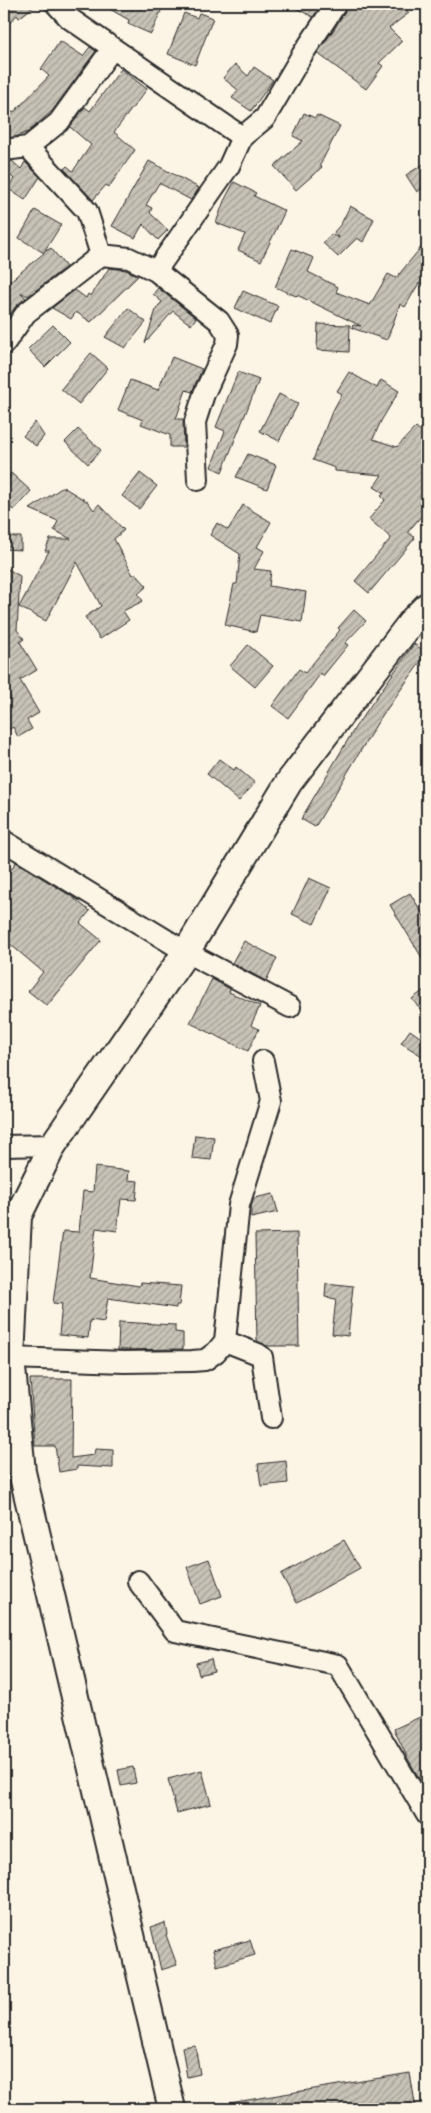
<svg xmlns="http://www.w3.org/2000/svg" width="431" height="2113" viewBox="0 0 431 2113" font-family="Pangolin,sans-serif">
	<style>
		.building { fill: url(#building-hatch); stroke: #2b2b2b }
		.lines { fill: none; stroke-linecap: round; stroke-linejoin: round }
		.minor-casing { stroke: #2b2b2b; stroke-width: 24 }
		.major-casing { stroke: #2b2b2b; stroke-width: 30 }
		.minor { stroke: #fcf5e5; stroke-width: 20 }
		.major { stroke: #fcf5e5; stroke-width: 26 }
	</style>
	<defs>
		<pattern id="building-hatch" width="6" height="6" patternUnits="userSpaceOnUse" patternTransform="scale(1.25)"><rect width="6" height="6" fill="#c8c3b7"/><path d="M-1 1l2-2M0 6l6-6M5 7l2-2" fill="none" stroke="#a39f95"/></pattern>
	</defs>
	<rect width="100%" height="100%" fill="#fcf5e5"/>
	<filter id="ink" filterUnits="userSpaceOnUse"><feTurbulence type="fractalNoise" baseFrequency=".02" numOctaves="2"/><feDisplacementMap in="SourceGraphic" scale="10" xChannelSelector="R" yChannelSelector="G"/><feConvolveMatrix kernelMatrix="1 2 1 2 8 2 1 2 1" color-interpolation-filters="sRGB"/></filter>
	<g filter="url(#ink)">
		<path class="building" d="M4 4H37L19 18 17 15 4 29Z
			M101 4H164L151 34 128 24 129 20Z
			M288 4H322L313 17Z
			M348 4H401L409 13 389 28 402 41 379 63 383 66 366 89 317 53 335 28Z
			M184 13 197 18 199 13 213 18 195 65 168 54Z
			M60 41 83 56 90 47 96 51 52 111 28 132 15 137 4 138V115L15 111 49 76 41 69Z
			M235 64 248 76 254 67 273 80 251 111 232 98 238 90 223 78Z
			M121 69 147 89 114 132 135 150 109 187 106 185 93 200 64 169 67 166 73 171 91 145 70 127 85 107 90 111Z
			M304 113 315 118 317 115 340 126 320 165 322 167 296 190 274 166 303 141 293 136Z
			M12 161 21 169 25 162 40 177 25 200 7 188 14 179 4 169V162Z
			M149 161 199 188 191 200 159 183 146 205 152 208 150 213 168 230 158 240 143 224 135 238 112 226Z
			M427 162V185L417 192 406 175Z
			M234 182 256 193 254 196 285 211 261 261 238 250 245 234 216 223 224 201Z
			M350 206 374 219 363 242 357 238 338 257 323 243 331 234 339 238 334 232 341 224Z
			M35 210 61 225 44 252 51 248 66 267 28 296 20 292 26 298 16 306 4 324V286L44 253 19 238Z
			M427 240V290L419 283 405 307 400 304 387 340 352 328 353 325 361 326 297 295 296 296 275 287 292 249 314 258 308 272 338 287 336 292 370 305 388 274 396 278Z
			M109 268 126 270 138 276 91 322 76 312 71 319 52 308 75 290 86 298 88 294 91 296Z
			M158 288 196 318 191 325 173 311 145 343 157 307 162 302 153 294Z
			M243 291 278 306 270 324 235 308Z
			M128 308 146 322 125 348 105 337Z
			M318 324 350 325 349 352 317 350Z
			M53 325 70 342 45 367 28 349Z
			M91 353 108 368 79 404 61 389Z
			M172 357 202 369 192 392 186 390 176 419H183L184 447H170V435L141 424 143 420 118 410 130 380 158 390Z
			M238 372 259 380 222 472 211 467 225 431 216 427Z
			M349 372 377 388 381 380 399 391 381 421 373 439 397 447 416 427 427 437V509L408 532 415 538 369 593 355 581 391 538 369 519 385 500 381 496 384 493 374 487 382 475 335 471V468L313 460 331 414 342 394 337 391Z
			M279 394 298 404 279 441 260 431Z
			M35 422 44 436 36 446 23 436Z
			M78 429 101 450 88 464 65 442Z
			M248 454 276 465 267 489 236 477Z
			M11 473 31 491 14 510 4 504V486Z
			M140 473 157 486 139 509 122 496Z
			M63 487 88 502 94 510 99 504 124 530 114 539 133 575 135 573 147 586 138 594 143 601 123 611 129 620 100 639 85 617 101 606 77 562 46 621 19 607 49 551H45L50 539H71L54 530 58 521 30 509Z
			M243 505 271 522 257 547 264 551 254 569 271 571 269 586 306 592 302 622 260 615 256 632 225 625 234 584H237L240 554 210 535 217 523 228 530Z
			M4 533 14 537H21V550L4 549Z
			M4 567 20 576 17 630 24 639 20 642 37 670 20 680 39 713 27 720 32 729 18 737 13 727 4 732V702L11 698 4 686Z
			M354 610 366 621 345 643 348 645 323 676 321 673 288 718 272 706 299 669 305 673 340 630 338 628Z
			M414 644 427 653 379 720 315 827 301 819 356 726Z
			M248 645 273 666 255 687 230 666Z
			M219 759 234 770 236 767 255 783 239 801 207 774Z
			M16 862 71 896 90 911 80 923 101 940 47 1006 28 991 43 972 4 939V880Z
			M309 878 331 888 314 924 292 914Z
			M410 893 427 921V966L390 905Z
			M244 941 277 958 266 981 232 963Z
			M212 979 230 989 229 992 260 1006 251 1025 259 1029 248 1051 190 1023Z
			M427 988V1018L412 999Z
			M410 1030 427 1042V1059L401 1043Z
			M195 1135 214 1137 211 1160 192 1158Z
			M95 1167 129 1171 128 1180 138 1181 136 1200 121 1199 117 1231 96 1228 90 1278 139 1286 140 1283 181 1286 179 1305H176V1308L108 1298 104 1322 90 1320 88 1338 59 1335 62 1304 53 1303 63 1231 79 1232 83 1191 93 1192Z
			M273 1194 278 1212 251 1218V1207L254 1198Z
			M297 1233 299 1346H267L257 1341 255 1234Z
			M326 1283 353 1286 348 1336 332 1334 336 1299 325 1297Z
			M119 1322 175 1325V1332L183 1333V1349L118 1350Z
			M30 1379H72L71 1458 94 1455 95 1449 113 1450V1468L77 1466V1469L59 1472 55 1446H35Z
			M286 1461 288 1483 261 1486 258 1464Z
			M344 1540 360 1568 297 1603 281 1574Z
			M209 1559 222 1596 200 1604 187 1567Z
			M211 1659 214 1671 199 1675 196 1663Z
			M420 1717 427 1732V1792L408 1759 394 1729Z
			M133 1767 136 1783 121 1786 118 1770Z
			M202 1770 211 1804 177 1813 168 1779Z
			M165 1923 167 1934 166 1935 177 1965 161 1970 151 1927Z
			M250 1940 255 1955 217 1966 213 1950Z
			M195 2045 200 2074 187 2077 182 2047Z
			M410 2073 416 2109H231L230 2103Z"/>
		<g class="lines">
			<g class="minor-casing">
				<path id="minor" d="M56 4 69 18 242 137 265 118 302 55 336 4
					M28 147 87 211 101 255 129 258 156 271 229 166 242 137
					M4 150 28 147 59 122 112 49
					M156 271 219 321 228 335 227 344 204 394 195 422 198 480
					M4 344 26 313 101 255
					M4 841 186 952 290 1007
					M4 1146 53 1145
					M225 1341 258 1354 262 1357 271 1418
					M11 1358 124 1362 192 1361 205 1360 216 1352 225 1341 239 1205 271 1101 263 1061
					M138 1581 175 1631 338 1665 427 1815"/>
			</g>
			<g class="major-casing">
				<path id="major" d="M172 2109 22 1472 11 1358 18 1216 53 1145 186 952 289 782 413 620 427 606"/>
			</g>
			<use href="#minor" class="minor"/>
			<use href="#major" class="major"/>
		</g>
	</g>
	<rect width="431" height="2113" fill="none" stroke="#fcf5e5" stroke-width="20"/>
	<rect x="10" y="10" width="411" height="2093" fill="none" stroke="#2b2b2b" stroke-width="2" filter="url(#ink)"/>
</svg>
